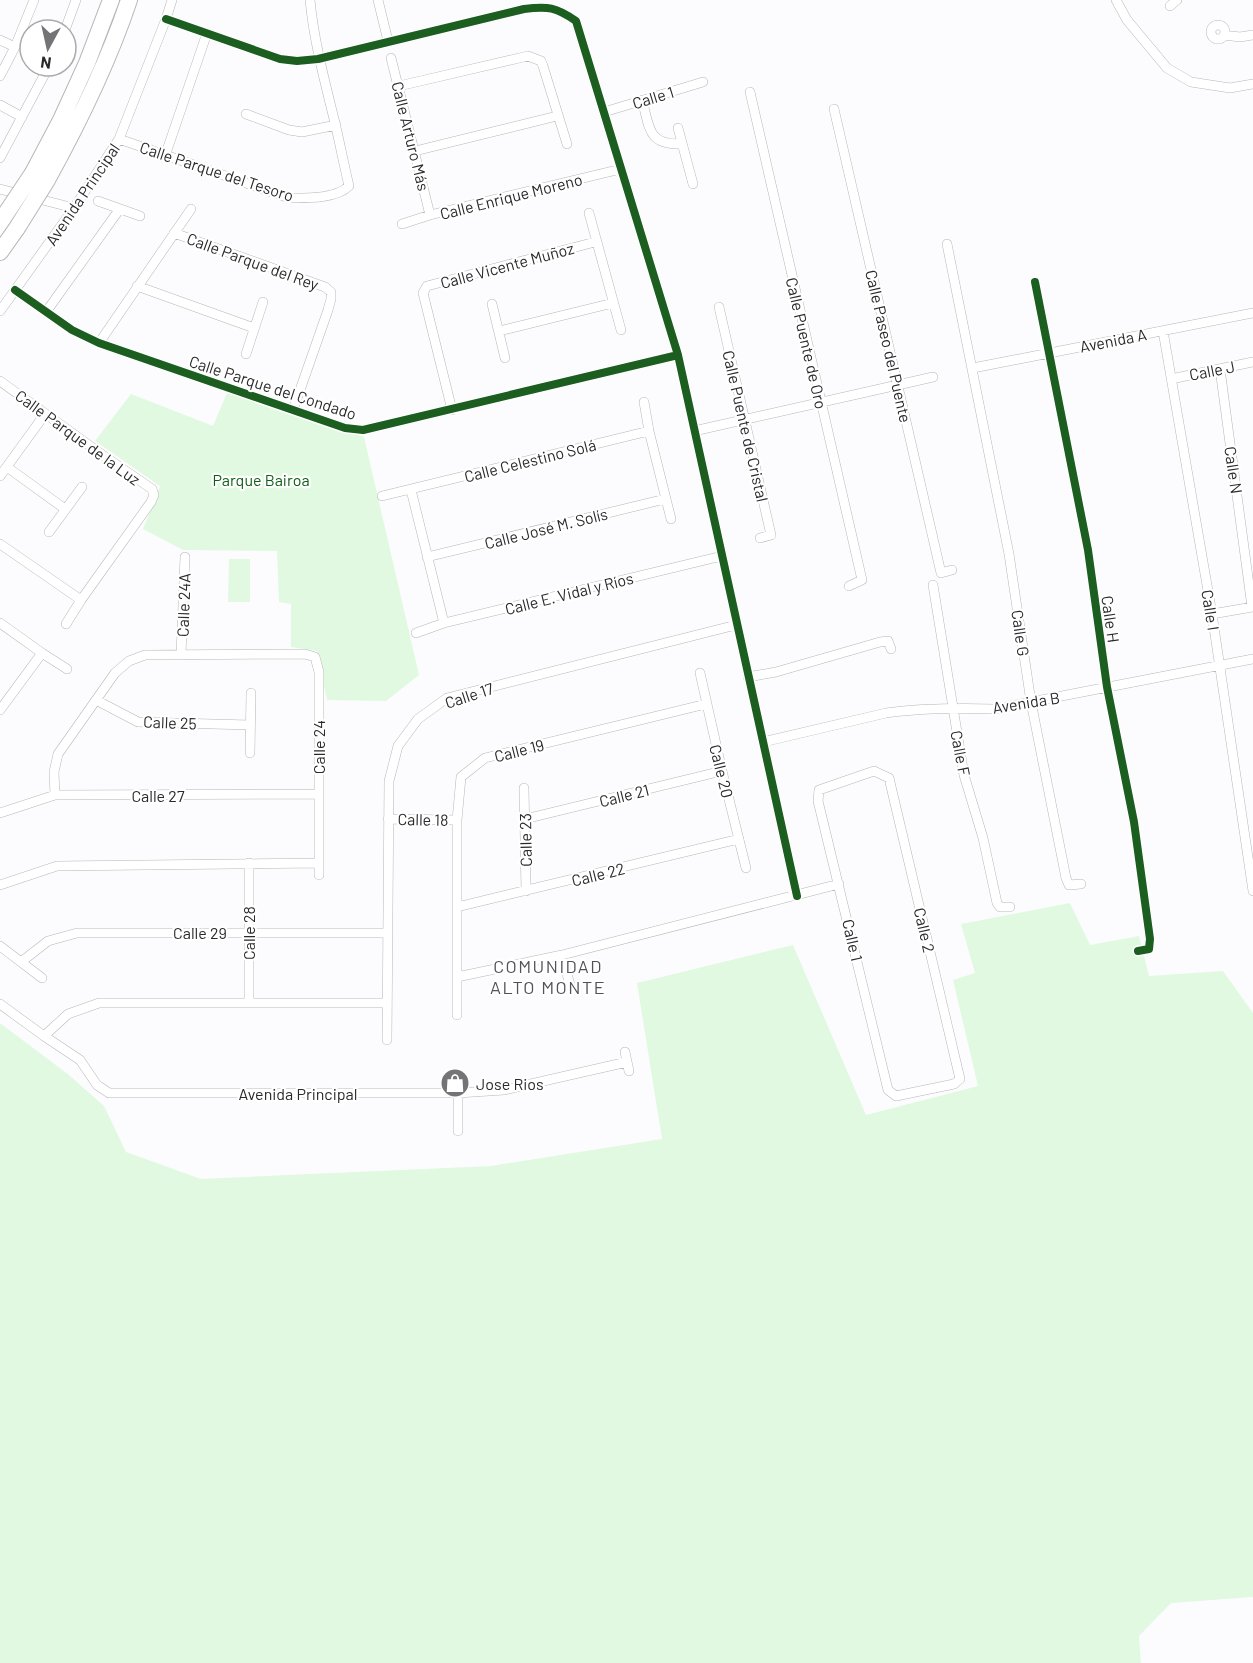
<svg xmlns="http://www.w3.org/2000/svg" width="1253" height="1663" viewBox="0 0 1253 1663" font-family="Barlow,sans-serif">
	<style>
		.green { fill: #e0f9e0 }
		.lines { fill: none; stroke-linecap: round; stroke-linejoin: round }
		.minor-casing { stroke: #b7b7b9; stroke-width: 10 }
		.motorway-casing { stroke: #b7b7b9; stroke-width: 18 }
		.minor { stroke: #fff; stroke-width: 9 }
		.motorway { stroke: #fff; stroke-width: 16 }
		.motorway-bridge-casing { stroke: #b7b7b9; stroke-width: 18; stroke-linecap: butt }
		.motorway-bridge { stroke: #fff; stroke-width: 16 }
		.cycleway-casing { stroke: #fff; stroke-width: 11 }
		.cycleway { stroke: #1b5e20; stroke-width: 8 }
		.labels { text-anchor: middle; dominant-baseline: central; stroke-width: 4.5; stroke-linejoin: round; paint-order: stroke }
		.street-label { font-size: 16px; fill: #2a2a2c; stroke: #fff }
		.park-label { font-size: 16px; fill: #0e5f16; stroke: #fff }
		.poi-label { font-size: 16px; fill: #2a2a2c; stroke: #fff; text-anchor: start }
		.neighbourhood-label { font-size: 18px; letter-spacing: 1.5px; fill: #515156; stroke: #fff }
	</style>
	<rect width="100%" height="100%" fill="#fcfcfe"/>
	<path class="green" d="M227 393 364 437 419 675 386 701 327 700 317 651 291 647V604L279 602 277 551 183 550 143 529 160 486 95 441 131 394 213 426Z
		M229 559H250V602H228Z
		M1070 903 1090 945 1139 936 1149 976 1223 971 1253 1013V1597L1171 1603 1139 1636 1141 1663H0V1023L69 1075 104 1106 126 1152 201 1179 491 1166 662 1139 637 983 793 945 866 1115 978 1086 953 980 975 973 961 924Z"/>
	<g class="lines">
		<g class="minor-casing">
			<path id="minor" d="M378 0 388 41
				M1116 0 1127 20 1167 68 1191 82 1230 88 1253 84
				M1170 6 1177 0
				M166 19 280 59 297 61 318 59 524 9C548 6 556 7 576 21L678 355 797 896
				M1211 32a7 7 0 1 1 14 0a7 7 0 1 1-14 0Z
				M65 30 76 0
				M1224 35 1240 37 1253 35
				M0 40 15 47
				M391 58 430 215
				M0 76 15 47 34 0
				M399 86 528 56 541 61 543 66 567 144
				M750 92 862 580 849 586
				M642 100C650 128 647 145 682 144
				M0 105 22 117
				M834 109 941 573 952 570
				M604 112 703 82
				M246 114 289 130 302 132 336 125
				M678 128 693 184
				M119 139 289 198C306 198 336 199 349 186 344 165 340 144 335 123 325 82 314 42 310 0
				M415 151 557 116
				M165 156 207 33
				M0 158 49 66
				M0 189 74 208
				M98 201 140 216
				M589 213 621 330
				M402 224 430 215 621 169
				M174 233 325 287 331 292V299L328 310 293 410
				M947 244 1009 554 1031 702 1066 878 1069 885 1081 884
				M1035 282 1088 550 1107 687 1134 822 1150 939 1149 949 1138 951
				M137 286 254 328
				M15 290 72 330 99 343 345 428 363 430 678 355
				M492 304 505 358
				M719 307 771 535 760 538
				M0 311 74 208 119 139 166 19 172 0
				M46 312 119 210
				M499 331 613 303
				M1163 331 1212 614 1253 891
				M99 343 191 209
				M246 354 263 302
				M973 368 1253 313
				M1220 369 1252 607
				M1171 379 1253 362
				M0 381 104 456 152 489 154 495 151 502 81 600 66 624
				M644 402 649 431 671 519
				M452 410 423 293 427 286 595 242
				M694 431 933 377
				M7 467 65 509
				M0 476 45 414
				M411 490 444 623
				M382 496 649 431
				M49 532 82 487
				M0 544 81 600
				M427 557 665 499
				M933 585 964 775 983 838 997 903 1000 907H1010
				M1212 614 1253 607
				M0 623 42 653 67 669
				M416 633 444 623 722 556
				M181 654 185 557
				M700 673 722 771 746 868
				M748 677 776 672 880 642 888 641 891 649
				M96 700 138 722 250 725
				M0 710 42 653
				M763 742 886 713C922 708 959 708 995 709L1253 659
				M250 753 251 693
				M874 771 889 778 960 1079 954 1084 896 1096 888 1090 818 801 819 790Z
				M524 788 526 891
				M55 795 54 772 58 754 115 673 129 661 145 655 305 654 315 657 319 672V875
				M0 813 55 795 318 794
				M388 819 457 820
				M525 819 722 771
				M0 885 57 866 318 863
				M457 907 739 839
				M0 946 42 978
				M562 955 570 985
				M21 962 48 941 77 933H387
				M457 977 562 955 839 884
				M249 1003V863
				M0 1004 44 1036 80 1060 97 1085 109 1093H458L504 1090 627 1062
				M457 1015V820L461 777 485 758 706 704
				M44 1036 68 1014 99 1003H386
				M387 1040 389 781 398 746 418 719 447 698 736 625
				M625 1052 629 1071
				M458 1131V1093"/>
		</g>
		<g class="motorway-casing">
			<path id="motorway" d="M33 173 61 120 87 63 111 0
				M47 180C79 122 108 63 129 0
				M0 252 17 228"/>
		</g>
		<use href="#minor" class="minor"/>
		<use href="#motorway" class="motorway"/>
		<g class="motorway-bridge-casing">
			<path id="motorway-bridge" d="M3 218 33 173
				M17 228 47 180"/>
		</g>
		<use href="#motorway-bridge" class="motorway-bridge"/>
		<g class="cycleway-casing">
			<path id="cycleway" d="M166 19 280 59 297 61 318 59 524 9C548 6 556 7 576 21L678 355 797 896
				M1035 282 1088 550 1107 687 1134 822 1150 939 1149 949 1138 951
				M15 290 72 330 99 343 345 428 363 430 678 355"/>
		</g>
		<use href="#cycleway" class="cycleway"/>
	</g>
	<defs>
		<g id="shop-disc" transform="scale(1.5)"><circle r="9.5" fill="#747476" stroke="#fff"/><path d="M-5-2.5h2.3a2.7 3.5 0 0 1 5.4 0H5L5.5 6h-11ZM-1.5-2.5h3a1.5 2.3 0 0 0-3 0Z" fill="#fff"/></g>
	</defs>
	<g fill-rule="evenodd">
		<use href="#shop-disc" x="455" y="1083"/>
	</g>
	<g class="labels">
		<g class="street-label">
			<text transform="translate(653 97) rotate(-17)">Calle 1</text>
			<text transform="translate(411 136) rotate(76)">Calle Arturo Más</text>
			<text transform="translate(217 171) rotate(18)">Calle Parque del Tesoro</text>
			<text transform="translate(82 194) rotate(-56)">Avenida Principal</text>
			<text transform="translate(511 196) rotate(-14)">Calle Enrique Moreno</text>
			<text transform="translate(253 261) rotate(20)">Calle Parque del Rey</text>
			<text transform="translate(507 265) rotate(-15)">Calle Vicente Muñoz</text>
			<text transform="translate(1113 340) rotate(-11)">Avenida A</text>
			<text transform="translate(807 343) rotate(77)">Calle Puente de Oro</text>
			<text transform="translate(889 346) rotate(77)">Calle Paseo del Puente</text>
			<text transform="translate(1212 370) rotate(-11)">Calle J</text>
			<text transform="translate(273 387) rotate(18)">Calle Parque del Condado</text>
			<text transform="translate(746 426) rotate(77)">Calle Puente de Cristal</text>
			<text transform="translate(78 437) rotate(36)">Calle Parque de la Luz</text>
			<text transform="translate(530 460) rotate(-14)">Calle Celestino Solá</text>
			<text transform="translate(1234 470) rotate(82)">Calle N</text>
			<text transform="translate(546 528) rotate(-14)">Calle José M. Solís</text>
			<text transform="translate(569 593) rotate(-14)">Calle E. Vidal y Ríos</text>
			<text transform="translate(183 605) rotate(-88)">Calle 24A</text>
			<text transform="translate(1211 610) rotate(81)">Calle I</text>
			<text transform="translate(1111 619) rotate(82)">Calle H</text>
			<text transform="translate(1021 633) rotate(82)">Calle G</text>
			<text transform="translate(469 695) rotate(-18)">Calle 17</text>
			<text transform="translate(1026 702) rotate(-9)">Avenida B</text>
			<text transform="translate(170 722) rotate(2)">Calle 25</text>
			<text transform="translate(318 747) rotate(-90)">Calle 24</text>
			<text transform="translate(519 750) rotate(-14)">Calle 19</text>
			<text transform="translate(961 753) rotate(79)">Calle F</text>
			<text transform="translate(722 771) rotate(76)">Calle 20</text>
			<text x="158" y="795">Calle 27</text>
			<text transform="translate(624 795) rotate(-14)">Calle 21</text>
			<text transform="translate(423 819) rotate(1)">Calle 18</text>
			<text transform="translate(525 840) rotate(-91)">Calle 23</text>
			<text transform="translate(598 874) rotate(-14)">Calle 22</text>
			<text transform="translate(925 930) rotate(77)">Calle 2</text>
			<text x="200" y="932">Calle 29</text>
			<text transform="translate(248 933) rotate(-90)">Calle 28</text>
			<text transform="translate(853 940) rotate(77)">Calle 1</text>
			<text x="298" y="1093">Avenida Principal</text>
		</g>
		<g class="park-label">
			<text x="261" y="479">Parque Bairoa</text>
		</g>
		<g class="poi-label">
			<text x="476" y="1083">Jose Rios</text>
		</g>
		<g class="neighbourhood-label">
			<text x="548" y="966">COMUNIDAD<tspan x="548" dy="21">ALTO MONTE</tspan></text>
		</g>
	</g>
	<g transform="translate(48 48) rotate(188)"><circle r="28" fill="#ffffff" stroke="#aaaaab" stroke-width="1.5"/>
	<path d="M0-4.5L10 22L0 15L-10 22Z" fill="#747476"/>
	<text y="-9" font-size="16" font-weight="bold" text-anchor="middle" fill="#2a2a2c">N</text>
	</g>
</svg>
